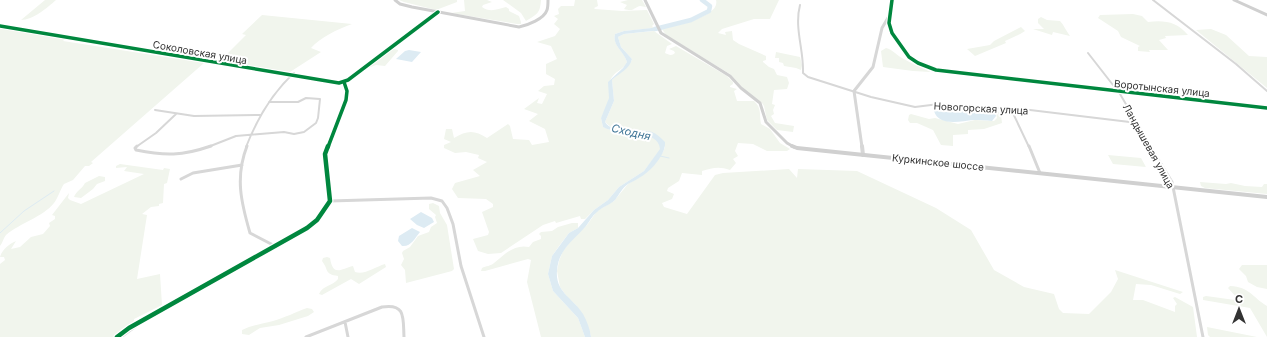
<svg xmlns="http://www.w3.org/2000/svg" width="1267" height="337" viewBox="0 0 1267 337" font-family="Inter,sans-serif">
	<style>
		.green { fill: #f1f5ed }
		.water { fill: #ddebf3 }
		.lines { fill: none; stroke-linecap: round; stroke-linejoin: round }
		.stream { stroke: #ddebf3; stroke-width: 1 }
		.river { stroke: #ddebf3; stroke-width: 4.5 }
		.minor-far1 { stroke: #d7d7d7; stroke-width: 2 }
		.minor { stroke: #d7d7d7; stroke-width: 3 }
		.tertiary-far1 { stroke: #d7d7d7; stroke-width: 3 }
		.tertiary { stroke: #d7d7d7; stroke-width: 4 }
		.secondary-far1 { stroke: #d0d0d0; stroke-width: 3 }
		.secondary { stroke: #d0d0d0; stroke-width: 4 }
		.cycleway-far1-casing { stroke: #fff; stroke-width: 5.5 }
		.cycleway-casing { stroke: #fff; stroke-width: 7 }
		.cycleway-far1 { stroke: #00873e; stroke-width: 3.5 }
		.cycleway { stroke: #00873e; stroke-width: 4.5 }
		.labels { text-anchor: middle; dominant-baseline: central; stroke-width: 4; stroke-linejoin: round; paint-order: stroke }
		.street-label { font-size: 10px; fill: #333; stroke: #fff }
		.water-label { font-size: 11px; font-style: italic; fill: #3f7597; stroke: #fff }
	</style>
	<rect width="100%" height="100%" fill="#fff"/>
	<path class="green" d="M45 0H56C47 8 33 20 21 20Z
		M399 0H457V2L436 10 404 2Z
		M464 0H487L492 2 483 5 482 7C490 13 498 9 506 7L509 9V11L519 16 521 22V24H517L451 13 465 11Z
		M503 0H541C540 14 537 14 526 21L521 13Z
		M575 0H597L598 6 594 8 595 9 622 11 647 10 654 24 652 26 654 28 624 31 615 34C612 46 625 52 627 62 624 69 616 71 612 77 607 85 610 90 609 98 608 106 604 112 601 118L603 127C607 128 611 131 615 132 628 135 659 128 661 149L644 171 619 187 608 200 594 210 585 219H581L580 216 556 223 555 221 543 225 501 253 488 254 478 251 473 239 488 235 489 232 482 212 493 207V204L486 199 458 198 452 189 455 183 480 176 473 170 487 162 478 158 479 155 466 152 455 153 444 148V145L451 142 444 139 446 129H452L454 138C467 130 475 130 487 138L508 124 510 126 513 139 529 140 532 145 549 142 545 129 529 121 538 114 524 109 539 98 537 103 542 104 547 94 538 91 544 86 554 85 555 79 546 74V64L557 59 551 46 537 42 555 36 560 29 554 24 558 19 554 16 559 14 558 9 561 6H574Z
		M628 0H642L646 7C644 7 642 6 640 6 633 8 634 12 624 9L627 5 620 2Z
		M716 0H779L770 19H754L722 29 718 33 726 35 725 32 732 31 733 40 739 44 766 56V60L763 61V62L769 67 774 69 777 75 787 77 789 83 787 89 774 90 772 104 775 105 773 110 774 114 771 116 775 123 794 126 793 132 777 130 767 120 764 106 762 103 747 92 730 74 666 35 662 29C674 25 721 17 716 0Z
		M1133 14 1142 16 1148 22C1165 20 1177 22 1188 35L1165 36 1166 38 1159 40 1168 50H1149L1150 52 1138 51V47L1140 46 1121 37 1118 31 1098 18 1100 15Z
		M262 15 352 24C336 30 321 37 311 48L321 52 290 72 220 61 246 35 242 34Z
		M1041 17 1047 20 1060 21C1064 25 1066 31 1070 36L1053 32 1052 35 1033 29H1044L1038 23V19Z
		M1021 27 1025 31C1019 35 1012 38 1005 41L1006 43 975 56 967 49 990 45 994 41Z
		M0 28 65 39 63 41 204 63 91 162 93 163 89 166H85L73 180 64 184C61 188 57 200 54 203 43 217 20 223 6 235 3 239 3 242 0 246Z
		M1211 29 1226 35 1249 56 1267 57V88L1196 30Z
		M654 31 672 44 667 46 665 53C669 55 672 56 675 53L674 51 669 49 676 46 727 76 733 82V84L730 86V87L737 89 734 91 737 101H754C762 108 759 115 761 124L770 129 780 143 790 149 787 151H767L753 144 738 143 735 151 738 156 733 159 736 163 730 170C719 166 712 168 702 171V175L682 173 679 181 668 188 667 191 674 194 672 199 662 203 664 207 687 214 715 175 723 173 789 169 797 178 798 169 857 171 936 208 971 230 994 270 1024 287 1054 294 1059 309 1063 313 1089 314 1111 292 1118 279 1115 270 1183 292 1180 294 1151 285 1136 284 1133 300H1143L1175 312V306L1177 304 1173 298 1175 297 1193 307 1197 337H591L590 332 576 305 568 298 560 287 557 271 559 261 563 251 572 239 587 225 597 211 614 201 628 184 640 177 648 171 663 152 665 147 649 131 612 128 605 122 614 101 612 80 631 62 632 59 621 47 618 37 624 34Z
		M886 48C893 50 895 54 902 58 911 63 921 68 931 72L913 71 883 67 881 51Z
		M394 49 398 50V51L385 66 376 65 368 68 369 66 383 54Z
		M776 52 800 57 802 65 801 70 796 68 784 66 783 63 779 62V58H775Z
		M992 110H997L1001 115 1002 123 984 129 968 130V134L953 135V146L941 145 933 130 917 123H910L908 120 909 115 911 114 929 119 935 118 958 124 975 120 994 121 997 118 996 113Z
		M1108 155 1141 158 1146 167 1113 164Z
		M120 164 163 170 164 168 170 169 167 183 164 184 163 203 159 204V206L151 207 142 214 147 215 137 279 160 274 162 305 134 319V321L114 337H0V264L5 260 4 257H0C2 250 9 244 16 241L11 249 20 247 31 237 43 234 50 226 49 223 55 219V216L52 215 69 193 68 198 70 200 81 204 144 174 124 171 127 167 116 168V166Z
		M99 176 105 177V181L97 184 93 189 81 198 74 197C76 191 82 189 85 183Z
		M1200 182 1226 184 1231 183 1245 186 1262 187 1264 184H1267V194L1205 188 1201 186Z
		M433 203 439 206 440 213 447 225 454 269 452 271 406 283 405 270 401 265 404 259 402 253 403 251 410 247 418 236 429 232 431 227 437 223 435 217 436 215 429 209V204Z
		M572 223H578V228L569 233 559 246 552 256 548 274 553 291 578 318 585 337H541L527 282 531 260 528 259 485 271H481L482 268C486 266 491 266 494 263 505 254 514 244 529 247L533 242 541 239V236L539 234 541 232 552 231 558 227Z
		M327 257 330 258C333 277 341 269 353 266L355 272C365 275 375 267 385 264L386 267 359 284 351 279 322 295 319 294C323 285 333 286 338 279V276C324 274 329 270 322 261L323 258Z
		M1242 265H1267V289L1257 287 1248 282 1246 276 1239 269Z
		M1230 286C1250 287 1252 297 1267 306V337L1250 308 1203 300V297L1206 296 1235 300 1237 298 1228 288Z
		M307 308 312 309 314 312 308 316 279 325 260 328 249 335 242 334V330C252 325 262 324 273 321 284 318 296 312 307 308Z
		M1207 327 1257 337H1210L1208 335Z"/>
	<path class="water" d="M661 27 662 30 624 34 618 37 621 47 632 59C630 69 619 73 612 80L614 101 605 122C613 135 640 128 652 132 657 134 661 138 665 142 666 155 650 172 639 178 636 180 632 182 628 184 622 188 619 195 615 200 610 205 602 207 597 212 592 216 589 222 586 226 573 241 558 250 557 271 555 292 574 299 583 314 587 321 590 329 591 337H585L578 318 553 291 548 274 552 256 569 233 578 228 594 210 608 200 619 187 644 171 660 149C659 128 618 136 603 127L601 118 609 98 608 82 623 68 627 62C624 51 612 46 615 34L624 31Z
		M409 50 421 52 412 62 396 59 405 51Z
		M937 106 989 109 995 113 996 116 992 121C986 120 980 120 973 120 961 121 939 127 934 111Z
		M421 212 432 218 434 222 424 228 417 225 410 219Z
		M412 228 420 232C415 238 411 247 402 246L398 241 399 236Z"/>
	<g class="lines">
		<path class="stream" d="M660 156 669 158
			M0 233 24 211 54 191"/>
		<path class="river" d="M655 29 691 20 709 11 710 6 702 0"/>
		<path class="minor-far1" d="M1153 0 1236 64 1267 91
			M800 5C794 28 804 50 803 73L808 77 871 97 915 107 939 104 1030 110 1138 123
			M0 26 54 35
			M1088 53 1120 94 1151 147
			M1011 109 1029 147
			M155 110 194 116 260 115
			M136 147 156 133 176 114
			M208 147 236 136 284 132 294 134 304 132 316 123 318 118 320 99 306 98 298 102H269
			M246 147C257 119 272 93 294 73"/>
		<path class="minor" d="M137 146 135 148 136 150C165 156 182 156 211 146
			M247 146C235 177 241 202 250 233L275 246
			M1029 146 1040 173
			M1150 146 1172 182 1203 337
			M181 179 193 173 242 165
			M345 322 348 337
			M117 337 129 328 307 228 317 220 330 201 431 198 442 201 447 208 453 224 461 266 484 337
			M121 337 136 326
			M306 337 382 307C406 303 403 318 404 337"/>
		<path class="tertiary-far1" d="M892 0 889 23 892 33 909 57 918 63 936 70 1267 108
			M54 35 339 83 348 80 438 12
			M328 147 346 100 347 91 344 82
			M862 147 854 91 873 67 882 28 889 16"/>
		<path class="tertiary" d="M328 146 325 154 330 201
			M862 146 863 155"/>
		<path class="secondary-far1" d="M395 0 400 4 412 7 519 27C528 25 544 19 547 10 548 7 548 3 548 0
			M645 0 661 33 730 76 741 88 760 103 766 122 787 143 794 147
			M1234 0 1267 15"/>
		<path class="secondary" d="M792 146 797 148 1267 197"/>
		<g class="cycleway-far1-casing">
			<path id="cycleway-far1" d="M892 0 889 23 892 33 909 57 918 63 936 70 1267 108
				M0 26 339 83 348 80 438 12
				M328 147 346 100 347 91 344 82"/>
		</g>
		<g class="cycleway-casing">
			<path id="cycleway" d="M117 337 129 328 307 228 317 220 330 201 325 154 328 146"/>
		</g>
		<use href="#cycleway-far1" class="cycleway-far1"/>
		<use href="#cycleway" class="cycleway"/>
	</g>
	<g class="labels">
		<g class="street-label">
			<text transform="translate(200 52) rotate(10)">Соколовская улица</text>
			<text transform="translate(1162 88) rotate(6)">Воротынская улица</text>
			<text transform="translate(981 108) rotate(3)">Новогорская улица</text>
			<text transform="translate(1149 146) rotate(61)">Ландышевая улица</text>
			<text transform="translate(938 162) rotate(6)">Куркинское шоссе</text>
		</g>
		<g class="water-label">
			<text transform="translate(631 132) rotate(13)">Сходня</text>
		</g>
	</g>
	<g transform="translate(1239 309)" stroke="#ffffff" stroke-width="3" paint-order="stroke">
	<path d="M0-3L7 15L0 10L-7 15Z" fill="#333333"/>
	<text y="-6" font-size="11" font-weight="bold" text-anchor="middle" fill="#333333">С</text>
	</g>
</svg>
